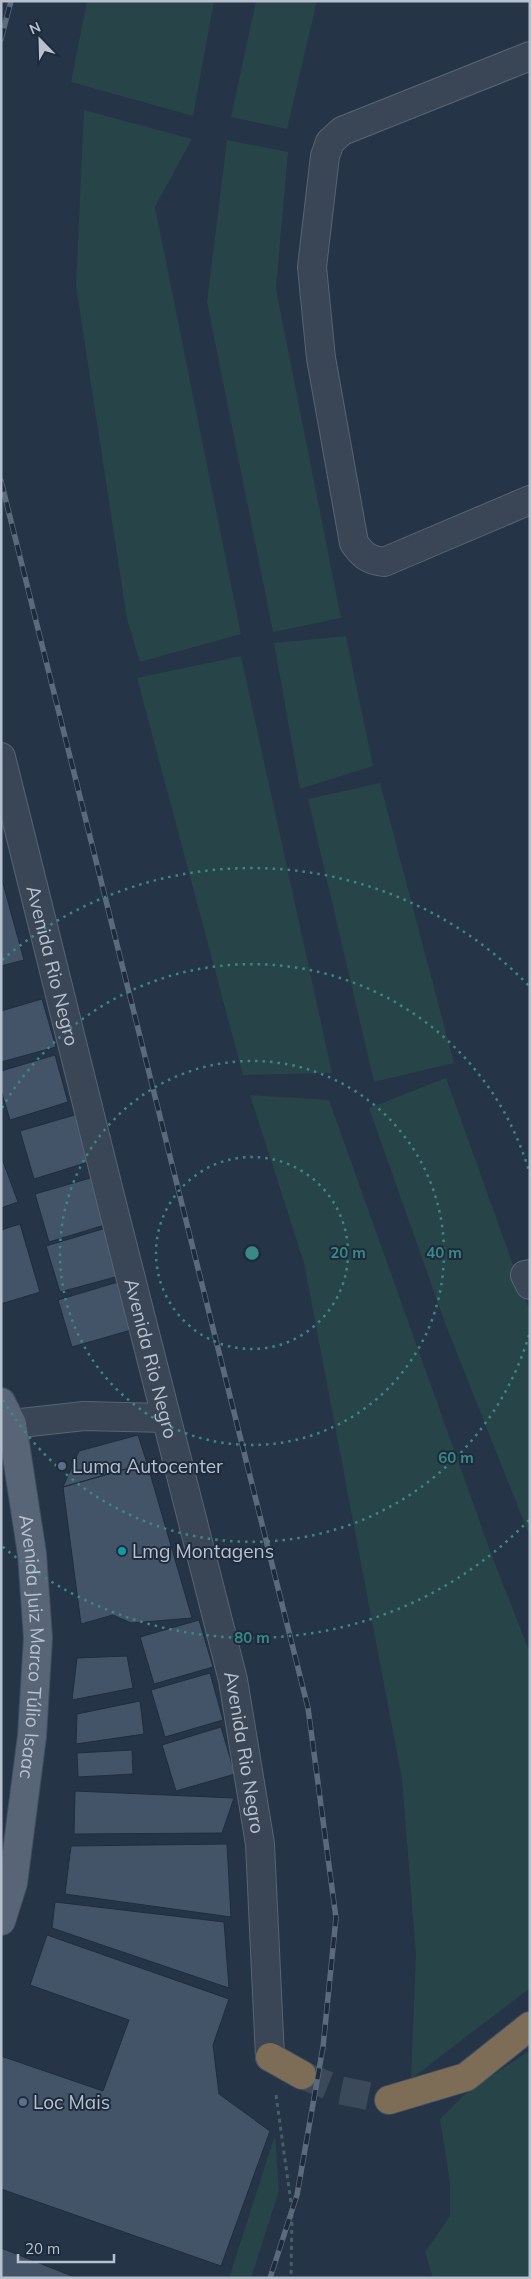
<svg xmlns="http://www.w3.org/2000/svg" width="531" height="2279" viewBox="0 0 531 2279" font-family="Mulish,sans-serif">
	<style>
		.green { fill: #274448 }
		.building { fill: #435469; stroke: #202d3e }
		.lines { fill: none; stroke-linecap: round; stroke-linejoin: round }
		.highway-tunnel { stroke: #3b495b; stroke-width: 28; stroke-dasharray: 28 14; stroke-linecap: butt }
		.minor-casing { stroke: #586473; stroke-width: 30 }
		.major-casing { stroke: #434f5f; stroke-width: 30 }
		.highway-casing { stroke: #445161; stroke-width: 30 }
		.path { stroke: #466163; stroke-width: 3; stroke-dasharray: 4 4; stroke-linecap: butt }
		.minor { stroke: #3a4656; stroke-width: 28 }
		.major { stroke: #586576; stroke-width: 28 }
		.highway { stroke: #7d6d56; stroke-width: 28 }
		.rail-casing { stroke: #5c6a7d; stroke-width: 5.5 }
		.rail { stroke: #1e2b3c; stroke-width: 4; stroke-dasharray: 11; stroke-linecap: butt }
		.ring { fill: none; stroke: #398986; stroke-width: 2.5; stroke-dasharray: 2.5 5 }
		.service-dot { fill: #5c6f8a; stroke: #1e2b3c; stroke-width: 2 }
		.culture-dot { fill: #0f9aa8; stroke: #1e2b3c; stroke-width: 2 }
		.labels { text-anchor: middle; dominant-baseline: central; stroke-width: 4; stroke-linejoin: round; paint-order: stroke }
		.street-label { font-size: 19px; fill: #b8c1cf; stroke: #1e2b3c }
		.poi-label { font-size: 19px; fill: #b8c1cf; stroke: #1e2b3c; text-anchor: start }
		.centre { fill: #398986; stroke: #1e2b3c; stroke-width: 2.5 }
		.ring-label { font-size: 15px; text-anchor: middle; font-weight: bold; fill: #398986; stroke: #1e2b3c; stroke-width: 4; stroke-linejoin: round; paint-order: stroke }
	</style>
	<rect width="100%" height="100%" fill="#253447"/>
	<path class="green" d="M87 1H214L193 116 71 82Z
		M256 1H317L287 129 231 117Z
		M84 110 192 139 155 207 241 634 140 662 127 619 76 286Z
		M227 140 288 152 276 289 341 618 273 632 207 302Z
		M346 636 373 766 300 789 274 643Z
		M241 656 332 1073 243 1075 137 678Z
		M380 783 454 1063 374 1082 308 799Z
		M446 1078 530 1312V1537L445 1323 369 1108Z
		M250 1095 329 1100 492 1556 530 1653V1988L411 2079 416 1955 402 1779 304 1263Z
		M530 2050V2278H433L425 2252 450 2216V2182L440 2119 465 2094Z
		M275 2135 279 2191 251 2278H229Z"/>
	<path class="building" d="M1 876 24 960 1 966Z
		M42 999 56 1047 1 1062V1011Z
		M55 1055 68 1102 10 1120 1 1090V1071Z
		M78 1114 92 1161 34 1179 20 1131Z
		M1 1156 18 1202 1 1208Z
		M94 1177 108 1224 49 1242 35 1194Z
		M20 1224 40 1292 1 1304V1230Z
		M106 1228 119 1276 60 1292 46 1246Z
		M118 1282 131 1330 72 1347 58 1300Z
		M138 1435 147 1463 63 1487 79 1451Z
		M147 1463 192 1618 131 1623 113 1615 81 1624 63 1487Z
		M199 1620 213 1667 154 1684 140 1637Z
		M127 1656 133 1688 72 1700 77 1658Z
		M210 1673 223 1720 165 1737 151 1690Z
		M140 1701 144 1734 76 1744 77 1714Z
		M221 1727 235 1774 176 1791 162 1745Z
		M132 1750 133 1774 78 1777 77 1753Z
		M75 1791 234 1798 222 1833 74 1834Z
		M227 1844 231 1917 65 1894 71 1846Z
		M55 1902 224 1922 229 1988 52 1928Z
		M47 1935 229 1999 213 2045 219 2094 270 2131 221 2266 1 2189V2056L103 2091 129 2020 30 1985Z
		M1 2248 77 2278H1Z"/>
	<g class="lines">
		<path class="highway-tunnel" d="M302 2075 339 2090 389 2100"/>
		<g class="minor-casing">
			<g id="minor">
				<path d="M530 56 342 131 330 142 325 156 312 267 321 358 354 543C363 556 369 560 384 562L530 500"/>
				<path id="s1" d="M1 757 112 1204 233 1680 260 1844 270 2057"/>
				<path d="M530 1274 525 1275 530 1285"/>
				<path d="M12 1424 84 1416 166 1418"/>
			</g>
		</g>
		<g class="major-casing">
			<g id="major">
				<path id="s2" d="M1 1402 12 1424 32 1554 38 1638 32 1736 13 1883 1 1921"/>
			</g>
		</g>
		<g class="highway-casing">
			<path id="highway" d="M270 2057 302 2075
				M389 2100 466 2077 530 2026"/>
		</g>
		<path class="path" d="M276 2095 292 2210 291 2278"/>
		<use href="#minor" class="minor"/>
		<use href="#major" class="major"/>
		<use href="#highway" class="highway"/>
		<g class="rail-casing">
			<path id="rail" d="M1 39 11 1
				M1 481 308 1708 336 1918 323 2047 297 2195 270 2278"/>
		</g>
		<use href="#rail" class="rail"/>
	</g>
	<g class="ring">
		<circle cx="252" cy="1253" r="96"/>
		<circle cx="252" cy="1253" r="192"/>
		<path d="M529 1335A289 289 0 0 1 2 1398M2 1108A289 289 0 0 1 529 1171"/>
		<path d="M529 1520A385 385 0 0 1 2 1546M2 960A385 385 0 0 1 529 986"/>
	</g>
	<g class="service-dot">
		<circle cx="62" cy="1466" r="5"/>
		<circle cx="23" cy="2102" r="5"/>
	</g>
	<circle class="culture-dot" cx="122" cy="1551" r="5"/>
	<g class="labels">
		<g class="street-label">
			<text stroke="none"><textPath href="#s1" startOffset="215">Avenida Rio Negro</textPath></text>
			<text stroke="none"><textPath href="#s1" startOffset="620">Avenida Rio Negro</textPath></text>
			<text stroke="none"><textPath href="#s2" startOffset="249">Avenida Juiz Marco Túlio Isaac</textPath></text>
			<text stroke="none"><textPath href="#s1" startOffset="1025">Avenida Rio Negro</textPath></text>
		</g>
		<g class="poi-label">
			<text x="72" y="1466">Luma Autocenter</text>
			<text x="132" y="1551">Lmg Montagens</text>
			<text x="33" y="2102">Loc Mais</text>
		</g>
	</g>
	<circle cx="252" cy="1253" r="8" class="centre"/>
	<g class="ring-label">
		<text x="348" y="1258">20 m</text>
		<text x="444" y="1258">40 m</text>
		<text x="456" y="1463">60 m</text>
		<text x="252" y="1643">80 m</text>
	</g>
	<rect width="531" height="2279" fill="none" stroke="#b8c1cf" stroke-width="5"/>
	<g transform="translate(40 40) rotate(337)" stroke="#1e2b3c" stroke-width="4" paint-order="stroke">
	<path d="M0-4L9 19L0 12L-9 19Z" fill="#b8c1cf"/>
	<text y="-8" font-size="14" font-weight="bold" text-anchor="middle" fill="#b8c1cf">N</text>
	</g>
	<path d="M18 2254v8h96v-8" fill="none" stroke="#b8c1cf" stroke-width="2.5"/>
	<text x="25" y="2254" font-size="15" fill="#b8c1cf" stroke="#1e2b3c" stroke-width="4" paint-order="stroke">20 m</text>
</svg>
